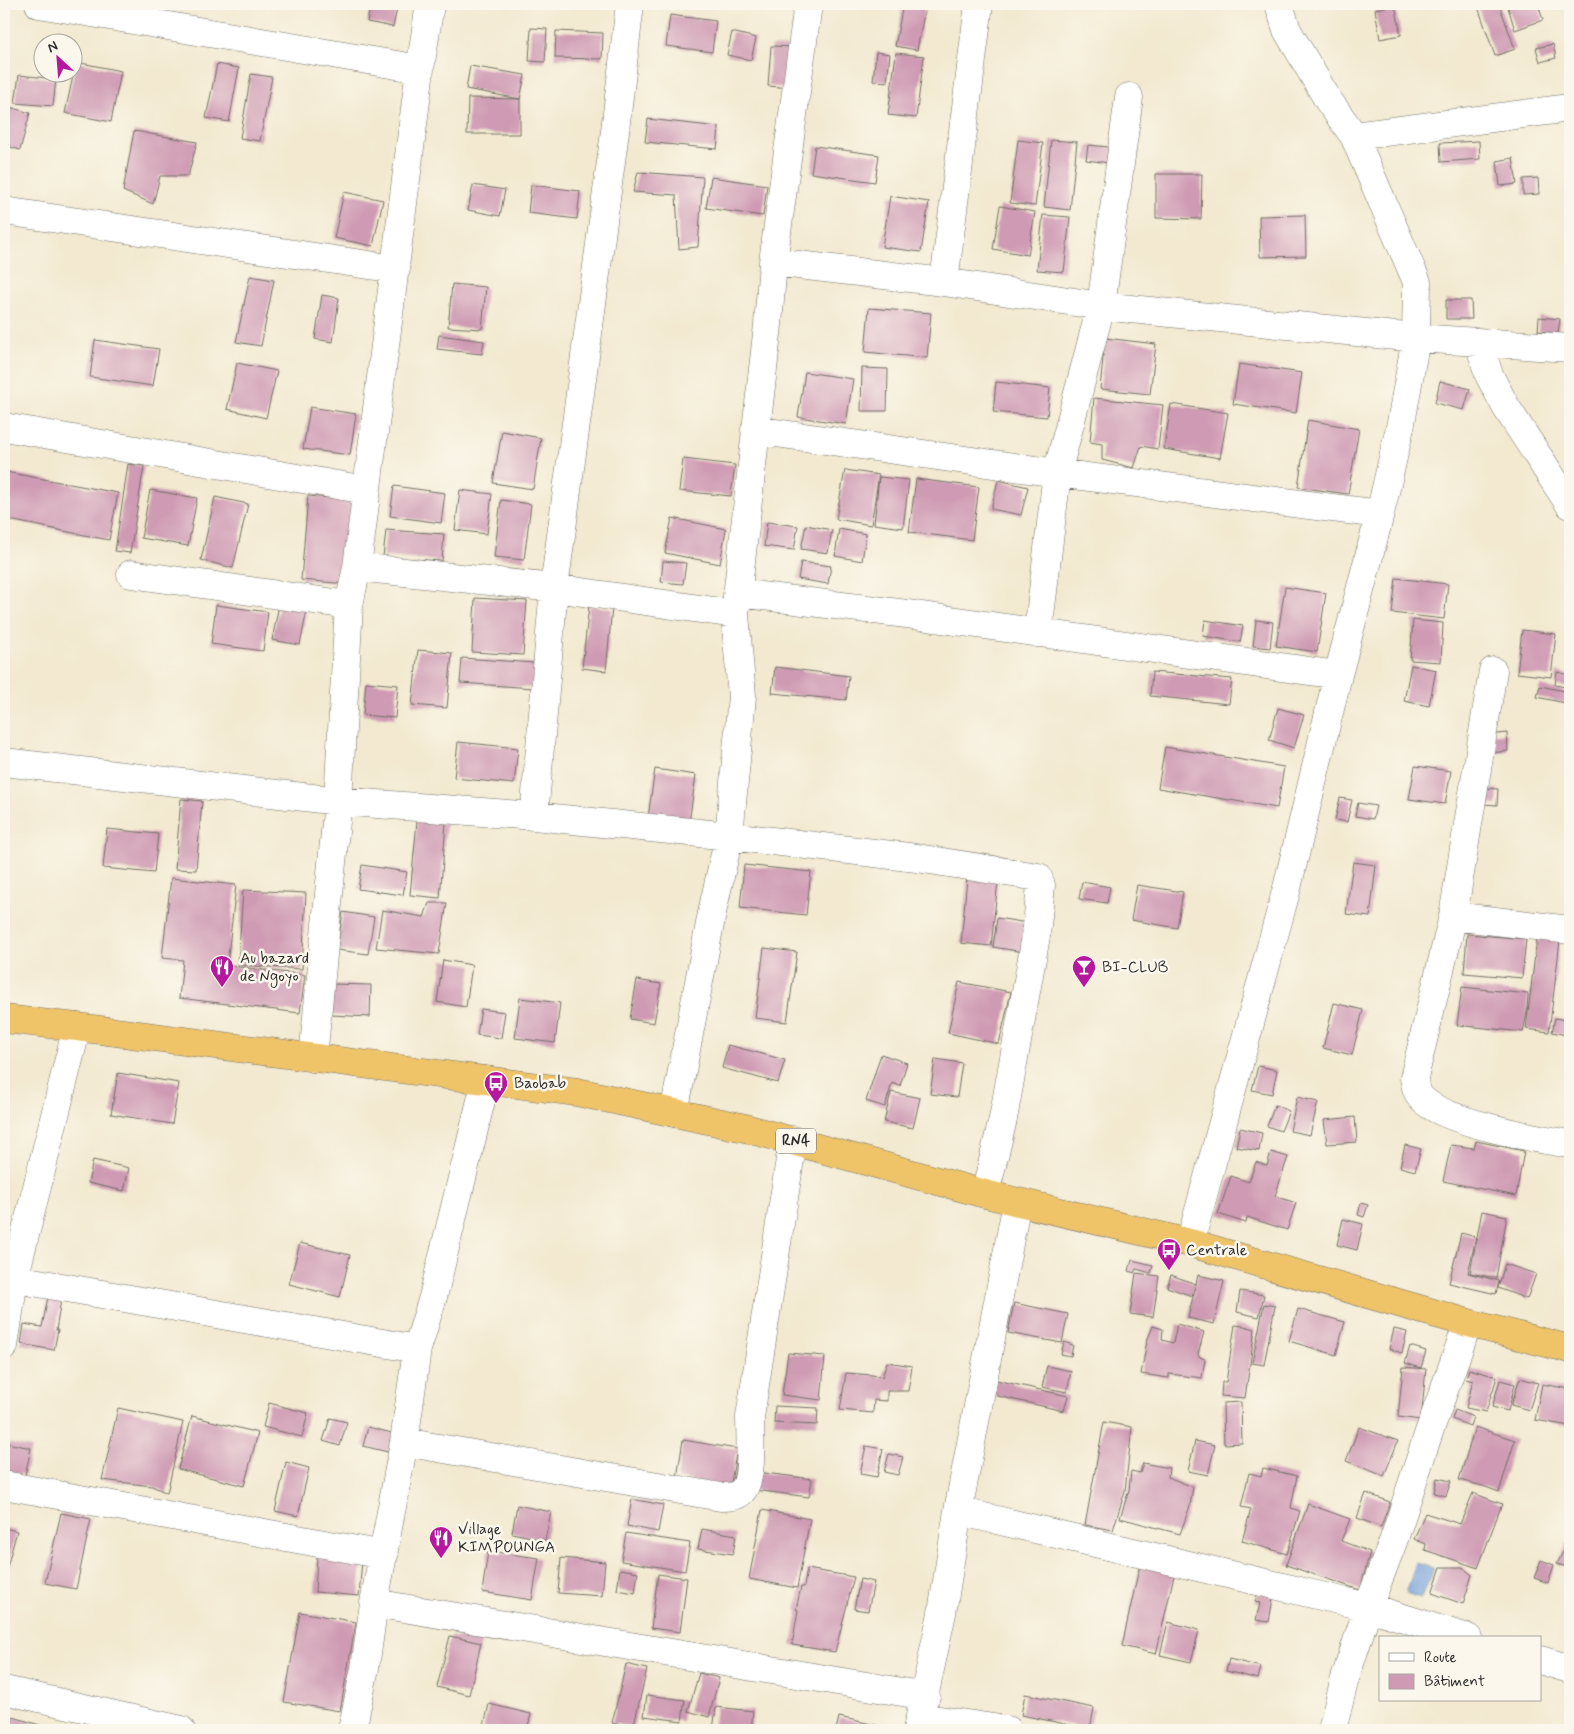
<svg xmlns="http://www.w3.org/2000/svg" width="1574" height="1734" viewBox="0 0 1574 1734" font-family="Mynerve,sans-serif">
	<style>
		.water { fill: #719fd9; stroke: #4e6582 }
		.building { fill: #cf9bb4 }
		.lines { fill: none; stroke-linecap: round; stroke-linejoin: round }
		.minor-casing { stroke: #716e65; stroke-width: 29 }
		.highway-casing { stroke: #716e65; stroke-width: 29 }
		.minor { stroke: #fff; stroke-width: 28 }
		.highway { stroke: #efc469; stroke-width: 28 }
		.labels { text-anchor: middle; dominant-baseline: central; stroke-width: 5; stroke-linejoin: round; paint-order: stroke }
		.shield { fill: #fbf7ec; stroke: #696865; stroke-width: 1 }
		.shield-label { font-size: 15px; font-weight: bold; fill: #2b2b2b }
		.poi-label { font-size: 16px; fill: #2b2b2b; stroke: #fbf7ec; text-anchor: start }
	</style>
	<rect width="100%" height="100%" fill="#fbf7ec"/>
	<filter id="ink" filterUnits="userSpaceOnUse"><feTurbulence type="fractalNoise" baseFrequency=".02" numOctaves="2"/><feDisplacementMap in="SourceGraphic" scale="10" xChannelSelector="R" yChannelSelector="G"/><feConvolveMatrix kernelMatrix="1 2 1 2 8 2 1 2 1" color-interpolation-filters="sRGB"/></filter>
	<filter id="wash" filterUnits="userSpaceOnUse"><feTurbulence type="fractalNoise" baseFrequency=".0096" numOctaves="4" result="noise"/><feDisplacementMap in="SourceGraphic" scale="20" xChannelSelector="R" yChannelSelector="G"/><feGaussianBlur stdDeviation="1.12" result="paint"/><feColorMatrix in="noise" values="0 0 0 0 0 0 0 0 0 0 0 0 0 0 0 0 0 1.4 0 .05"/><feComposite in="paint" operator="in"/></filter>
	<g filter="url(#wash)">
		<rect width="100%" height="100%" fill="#f2e9d0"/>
		<path class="water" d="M1416 1563 1433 1568 1422 1598 1406 1593Z"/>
		<g id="blocks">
			<path class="building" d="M371 4H398L393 27 367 22Z
				M903 4H926L917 50 895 46Z
				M1477 4H1499L1515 49 1495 56Z
				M1507 4H1538L1543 20 1515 30Z
				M1395 5 1401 35 1380 39 1375 9Z
				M670 15 716 21 712 52 666 46Z
				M531 28 547 29 545 62 529 61Z
				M556 31 603 33 602 59 555 58Z
				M732 32 756 38 751 60 727 55Z
				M1553 44 1556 58 1540 62 1536 48Z
				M771 46 795 47 792 88 768 86Z
				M876 52 890 54 887 82 873 81Z
				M896 53 924 56 916 118 888 115Z
				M76 62 121 71 111 122 65 113Z
				M217 64 239 68 229 122 206 118Z
				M470 66 525 75 520 99 466 89Z
				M251 74 272 77 260 141 240 138Z
				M19 75 56 79 53 106 15 103Z
				M468 98 520 99V134H467Z
				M6 106 30 113 20 150 4 145V114Z
				M648 119 719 127 717 149 645 142Z
				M134 131 197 142 188 176H160L153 204 123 191Z
				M1018 140 1043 143 1035 206 1010 203Z
				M1051 140 1077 142 1070 210 1044 207Z
				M1479 141 1480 159 1441 162 1440 143Z
				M1088 145 1119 148 1117 164 1086 160Z
				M815 146 879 155 875 182 811 173Z
				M1513 158 1517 184 1500 186 1497 161Z
				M638 172 703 177 698 247 679 249 676 195 633 192Z
				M1156 174H1202L1201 219 1156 218Z
				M711 177 767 185 763 216 706 208Z
				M1538 178 1539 194 1523 195V179Z
				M473 185 505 190 500 216 468 210Z
				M531 185 580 191 577 219 528 213Z
				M344 192 383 200 373 246 334 238Z
				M890 196 929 202 921 252 882 247Z
				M1000 206 1035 212 1028 255 993 249Z
				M1043 215 1070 217 1064 272 1037 270Z
				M1305 215 1306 256 1260 257 1259 216Z
				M250 276 274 280 261 346 236 342Z
				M452 284 486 287 482 329 448 327Z
				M322 295 339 298 333 342 315 339Z
				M1446 300H1471L1472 319H1446Z
				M869 308 931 313 927 358 865 352Z
				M1539 317 1560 319 1558 333 1538 331Z
				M439 335 484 341 482 354 437 349Z
				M1105 338 1156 344 1150 394 1100 389Z
				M95 340 159 349 153 386 90 377Z
				M237 363 277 371 266 418 227 409Z
				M1239 364 1302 373 1296 413 1233 404Z
				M862 368 888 369 887 411H861Z
				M805 372 853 379 846 424 798 417Z
				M1440 381 1470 389 1464 410 1435 403Z
				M996 382 1050 388 1047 417 993 412Z
				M1094 398 1163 405 1158 449 1141 446 1134 468 1102 460V444L1090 442Z
				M1171 404 1228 413 1220 458 1164 449Z
				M310 407 356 414 350 455 303 449Z
				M1308 420 1359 429 1348 494 1298 487Z
				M502 431 541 438 533 489 493 483Z
				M683 459 735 465 731 496 679 491Z
				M128 464 144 466 130 553 115 551Z
				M845 470 879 475 871 525 836 519Z
				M6 472 118 493 109 540 4 519V484Z
				M879 477 909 480 903 528 874 524Z
				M916 479 979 487 972 540 909 532Z
				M998 480 1028 487 1021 515 991 509Z
				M394 486 445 493 441 523 390 516Z
				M150 490 197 498 188 546 141 538Z
				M460 490 492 494 487 534 455 530Z
				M308 496 354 500 347 584 301 580Z
				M215 497 248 504 233 568 201 560Z
				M501 500 531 504 524 560 494 557Z
				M672 518 726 529 720 564 665 553Z
				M767 522 798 526 794 550 764 546Z
				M806 525 832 530 828 553 801 549Z
				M839 529 866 534 862 561 835 556Z
				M386 530 444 534 442 561 383 557Z
				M663 561 686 563 683 584 661 582Z
				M801 562 831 566 828 584 798 579Z
				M1396 578 1448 584 1444 619 1392 613Z
				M1285 587 1326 593 1317 652 1276 646Z
				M475 598 527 601 523 655 472 652Z
				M216 605 268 612 263 651 211 644Z
				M279 605 307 610 300 645 272 640Z
				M589 606 612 608 606 671 582 668Z
				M1205 620 1243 626 1240 642 1203 636Z
				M1256 620 1273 622 1270 648 1253 646Z
				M1413 620 1443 623 1441 662 1410 660Z
				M1522 630 1556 634 1551 677 1517 673Z
				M418 650 452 653 447 708 412 705Z
				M462 658 535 663 533 688 460 683Z
				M1411 665 1436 670 1429 706 1404 701Z
				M775 667 849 676 846 700 772 693Z
				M1152 672 1232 679 1229 704 1150 696Z
				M1557 672 1570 675V688L1555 685Z
				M366 682 398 685 395 718 363 715Z
				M1540 686 1570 692V704L1537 697Z
				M1278 708 1304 715 1294 748 1269 740Z
				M1507 733 1508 751 1491 753 1489 735Z
				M458 742 518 748 514 784 454 778Z
				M1165 747 1284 767 1277 808 1158 788Z
				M1415 766 1451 771 1445 804 1409 799Z
				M655 769 696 775 689 823 648 817Z
				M1484 788 1498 789 1497 805 1483 804Z
				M1340 798 1352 800 1347 822 1335 820Z
				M181 799 202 801 196 870 175 869Z
				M1358 803 1376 806 1373 819 1355 816Z
				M417 821 446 823 440 898 410 895Z
				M107 829 158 834 154 873 103 868Z
				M1353 862 1376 865 1370 917 1346 914Z
				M362 865 407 872 403 895 358 889Z
				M744 865 811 872 806 915 740 908Z
				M171 878 236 885 227 965 215 964 305 975 300 1013 179 998 183 960 162 958Z
				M967 878 998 881 991 946 961 943Z
				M1082 882 1110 887 1107 903 1079 899Z
				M1137 885 1183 892 1177 928 1131 920Z
				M243 890 306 893 302 969 238 965Z
				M429 903H447L439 954 376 948 382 910 424 917Z
				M343 912 374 917 368 954 337 950Z
				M997 918 1028 923 1023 952 993 947Z
				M1467 934 1526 939 1522 978 1464 973Z
				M1537 938 1560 941 1549 1032 1526 1029Z
				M764 948 797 952 787 1022 755 1018Z
				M443 960 472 965 466 1007 437 1002Z
				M637 980 661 984 654 1023 630 1019Z
				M959 982 1011 992 999 1044 948 1033Z
				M332 984 371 985 370 1017 331 1015Z
				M1462 987 1528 994 1527 1012 1523 1032 1457 1025Z
				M520 998 560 1003 555 1043 515 1038Z
				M1334 1003 1363 1010 1352 1055 1323 1048Z
				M481 1009 505 1012 501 1038 477 1035Z
				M1555 1018 1570 1021 1566 1035 1552 1032Z
				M728 1045 785 1060 778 1083 722 1068Z
				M881 1054 907 1063 900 1086 892 1083 885 1107 866 1101Z
				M935 1059 962 1063 957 1097 930 1094Z
				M1258 1066 1277 1070 1272 1094 1252 1090Z
				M118 1073 179 1083 172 1124 111 1114Z
				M891 1092 920 1098 913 1128 884 1122Z
				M1297 1097 1318 1102 1310 1135 1290 1131Z
				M1275 1105 1289 1111 1281 1131 1267 1126Z
				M1355 1117 1357 1142 1327 1144 1324 1120Z
				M1240 1128 1262 1133 1259 1151 1236 1147Z
				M1476 1141 1524 1151 1516 1196 1443 1181 1451 1145 1474 1148Z
				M1405 1145 1421 1149 1415 1171 1400 1167Z
				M1271 1152 1288 1157 1275 1196 1296 1203 1287 1230 1247 1217 1246 1223 1218 1214 1231 1176 1249 1182 1256 1162 1267 1166Z
				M93 1160 129 1168 124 1191 88 1183Z
				M1361 1203 1368 1205 1364 1217 1358 1215Z
				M1482 1211 1507 1216 1496 1278 1470 1273Z
				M1343 1219 1363 1224 1357 1250 1337 1245Z
				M1461 1233 1476 1237 1468 1273 1499 1281 1496 1294 1449 1283Z
				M300 1243 350 1255 340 1297 289 1284Z
				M1132 1260 1153 1265 1151 1273 1136 1269 1134 1273 1129 1271Z
				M1505 1264 1536 1274 1527 1299 1498 1288Z
				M1136 1273 1159 1276 1153 1317 1130 1314Z
				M1171 1275 1196 1284 1198 1275 1224 1281 1214 1324 1188 1318 1196 1284 1192 1296 1167 1287Z
				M1240 1291 1264 1295 1259 1317 1237 1312Z
				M48 1297 61 1300 56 1330H58L54 1350 21 1344 24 1324 42 1327Z
				M1014 1303 1068 1314 1062 1343 1008 1333Z
				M1264 1304 1275 1306 1264 1365 1252 1363Z
				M1298 1309 1345 1322 1336 1355 1289 1341Z
				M1177 1324 1204 1332 1198 1354 1200 1357 1205 1359 1202 1378 1169 1374V1378L1141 1374 1147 1341 1153 1326 1163 1329 1162 1340 1173 1343Z
				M1235 1325 1244 1326 1255 1329 1245 1398 1221 1396 1222 1382H1226Z
				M1394 1329 1407 1332 1402 1353 1389 1349Z
				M1064 1342 1073 1345 1071 1356 1061 1354Z
				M1410 1346 1426 1351 1421 1368 1405 1363Z
				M788 1353 825 1356 821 1400 782 1395Z
				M887 1362 912 1366 908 1391H887V1401L874 1400 873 1413 840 1410 846 1373 872 1375 882 1377Z
				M1047 1366 1071 1371 1067 1392 1042 1387Z
				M1403 1367 1426 1369 1421 1420 1398 1417Z
				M1469 1369 1497 1377 1486 1412 1466 1408 1473 1381 1466 1379Z
				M1520 1378 1538 1383 1529 1410 1511 1405Z
				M996 1380 1068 1396 1064 1411 993 1395Z
				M1500 1380 1515 1384 1508 1411 1492 1407Z
				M1542 1384 1570 1389V1426L1535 1420Z
				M1241 1402 1242 1443 1224 1444 1223 1403Z
				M269 1403 308 1413 302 1437 263 1427Z
				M775 1406 818 1408 817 1425 774 1423Z
				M118 1408 183 1422 167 1493 152 1486 102 1480Z
				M1455 1410 1473 1417 1470 1426 1452 1419Z
				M192 1416 258 1433 244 1486 178 1469Z
				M330 1418 347 1422 340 1446 323 1441Z
				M1104 1422 1132 1427 1125 1491 1113 1530 1085 1525Z
				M368 1427 396 1434 392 1453 363 1446Z
				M1359 1427 1398 1441 1384 1476 1346 1461Z
				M1475 1427 1515 1440 1499 1492 1483 1486 1459 1480Z
				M683 1440 737 1449 730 1487 677 1478Z
				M1195 1441 1215 1445 1208 1475 1188 1471Z
				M7 1443 31 1448 25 1475 4 1471V1456Z
				M866 1446 883 1449 877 1477 860 1474Z
				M889 1454 903 1457 898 1475 884 1472Z
				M286 1462 309 1468 298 1516 275 1511Z
				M1143 1463 1169 1468 1168 1477 1193 1487 1190 1506 1180 1534 1120 1518 1129 1490 1131 1471 1140 1473Z
				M1263 1468 1297 1476 1291 1508 1300 1511 1287 1554 1242 1541 1251 1509 1241 1507 1249 1473 1261 1476Z
				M757 1472 812 1479 809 1497 754 1490Z
				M1437 1478 1451 1481 1446 1496 1434 1493Z
				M1366 1493 1390 1502 1381 1527 1357 1518Z
				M1473 1493 1502 1504 1478 1568 1425 1550 1426 1544 1414 1539 1425 1513 1460 1524Z
				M632 1499 663 1505 658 1532 627 1526Z
				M1308 1504 1350 1519 1341 1541 1370 1552 1360 1590 1286 1565Z
				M517 1505 551 1512 545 1540 512 1533Z
				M762 1510 810 1519 797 1588 749 1579Z
				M61 1513 91 1519 76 1589 45 1583Z
				M4 1528 17 1531 4 1578Z
				M702 1529 736 1535 733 1554 698 1549Z
				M626 1533 690 1543 685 1571 621 1561Z
				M1567 1544 1570 1546V1568L1557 1564Z
				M488 1551 539 1558 532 1600 482 1592Z
				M317 1557 362 1561 359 1596 315 1592Z
				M561 1558 605 1562 602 1596 558 1593Z
				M1541 1560 1554 1565 1548 1583 1534 1578Z
				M1140 1564 1175 1571 1156 1654 1122 1646Z
				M1441 1567H1462L1472 1575 1463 1604 1432 1593Z
				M620 1569 638 1572 635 1593 617 1590Z
				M807 1569 854 1577 835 1652 792 1645 798 1610 796 1609 801 1587H804Z
				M658 1574 687 1578 680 1632 651 1628Z
				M860 1579 874 1582 868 1611 854 1609Z
				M1259 1589 1274 1592 1269 1622 1256 1620 1260 1603 1255 1602Z
				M300 1612 356 1622 340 1711 284 1702Z
				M1168 1622 1199 1630 1191 1662 1160 1655Z
				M450 1636 481 1643 469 1695 437 1687Z
				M1229 1659 1261 1667 1258 1679 1226 1671Z
				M626 1664 647 1669 633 1728 612 1723Z
				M699 1673 719 1678 709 1717 688 1711Z
				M1025 1694 1094 1708 1090 1729 1021 1715Z
				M647 1695 685 1700 682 1721 644 1716Z
				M489 1704 531 1714 527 1730H483Z
				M716 1707 753 1711 751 1730H713Z
				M13 1717 50 1728 49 1730H9Z
				M839 1717 885 1727V1730H836Z"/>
		</g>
	</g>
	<g filter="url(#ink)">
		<use href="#blocks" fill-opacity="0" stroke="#716e65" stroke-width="1"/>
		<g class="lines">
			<g class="minor-casing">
				<path id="minor" d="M39 4 420 69
					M1354 136 1570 108
					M4 211 396 269
					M773 262 944 282 1101 306 1416 338 1570 348
					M944 282 979 4
					M1479 343 1489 375 1506 407 1570 505
					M4 427 366 490
					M755 430 1057 473 1380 514
					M357 567 554 588 735 614
					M131 574 349 605
					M738 593 907 614 1338 675
					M1038 633 1057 473 1101 306 1129 97
					M1493 671 1453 916 1414 1078C1415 1085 1417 1094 1422 1099 1444 1122 1538 1139 1570 1144
					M4 762 338 801 534 816 729 836 917 858 1038 877 1041 885 1036 936 1003 1119 985 1194
					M534 816 554 588 614 139 630 4
					M1453 916 1570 930
					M313 1058 338 801 349 605 357 567 420 69 430 4
					M674 1113 713 908 729 836 742 696 735 614 768 325 773 262 808 4
					M1190 1243 1287 888 1338 675 1380 514 1401 423 1416 338 1417 282 1354 136 1328 100 1287 30 1279 4
					M4 1277 417 1349
					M4 1346 14 1279 77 1027
					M404 1442 721 1497C728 1497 735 1497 740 1493 754 1483 750 1433 750 1417L793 1140
					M4 1485 384 1555
					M958 1511 1368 1607 1468 1638
					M374 1603 926 1696
					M1540 1660 1570 1669
					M4 1690 181 1730
					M920 1717 1007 1730
					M352 1730 365 1668 374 1603 404 1442 417 1349 433 1297 486 1080
					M917 1730 942 1613 958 1511 1017 1202
					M1332 1730 1344 1682 1368 1607 1394 1539 1428 1435 1468 1323"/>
			</g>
			<g class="highway-casing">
				<path id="highway" d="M4 1019 77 1027 577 1092 745 1128 985 1194 1190 1243 1468 1323 1570 1349"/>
			</g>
			<use href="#minor" class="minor"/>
			<use href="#highway" class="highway"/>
		</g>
	</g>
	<defs>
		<g id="restaurant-pin" transform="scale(1.25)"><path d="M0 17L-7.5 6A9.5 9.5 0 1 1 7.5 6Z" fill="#b5179e" stroke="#fbf7ec"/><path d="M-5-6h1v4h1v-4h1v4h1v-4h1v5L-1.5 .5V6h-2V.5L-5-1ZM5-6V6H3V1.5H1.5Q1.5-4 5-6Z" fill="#fff"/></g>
		<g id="bar-pin" transform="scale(1.25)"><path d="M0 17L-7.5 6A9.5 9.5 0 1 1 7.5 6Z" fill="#b5179e" stroke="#fbf7ec"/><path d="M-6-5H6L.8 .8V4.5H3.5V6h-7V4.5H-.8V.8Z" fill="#fff"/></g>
		<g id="bus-pin" transform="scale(1.25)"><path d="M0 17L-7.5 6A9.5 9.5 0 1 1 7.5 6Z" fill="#b5179e" stroke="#fbf7ec"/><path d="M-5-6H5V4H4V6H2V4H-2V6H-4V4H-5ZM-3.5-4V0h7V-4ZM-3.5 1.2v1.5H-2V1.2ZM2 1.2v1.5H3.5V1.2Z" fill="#fff"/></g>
	</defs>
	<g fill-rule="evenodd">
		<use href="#restaurant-pin" x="222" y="967"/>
		<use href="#bar-pin" x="1084" y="967"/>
		<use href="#bus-pin" x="496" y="1083"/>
		<use href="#bus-pin" x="1169" y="1250"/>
		<use href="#restaurant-pin" x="441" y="1538"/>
	</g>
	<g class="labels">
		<rect class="shield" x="776" y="1128.5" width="40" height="25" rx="4"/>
		<g class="shield-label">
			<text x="796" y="1141">RN4</text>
		</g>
		<g class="poi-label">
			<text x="240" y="958">Au bazard<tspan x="240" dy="18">de Ngoyo</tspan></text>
			<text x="1102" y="967">BI-CLUB</text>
			<text x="514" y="1083">Baobab</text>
			<text x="1186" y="1250">Centrale</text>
			<text x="458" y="1529">Village<tspan x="458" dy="18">KIMPOUNGA</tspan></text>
		</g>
	</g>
	<rect width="1574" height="1734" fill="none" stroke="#fbf7ec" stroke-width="20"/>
	<rect x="1379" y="1636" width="162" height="65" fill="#fbf7ec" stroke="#a8a59f"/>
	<rect x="1389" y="1653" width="25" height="8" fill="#ffffff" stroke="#a8a59f"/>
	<text x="1424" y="1662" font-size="15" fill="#2b2b2b">Route</text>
	<rect x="1389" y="1674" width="25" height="15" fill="#cf9bb4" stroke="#a8a59f"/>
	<text x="1424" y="1686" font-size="15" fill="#2b2b2b">Bâtiment</text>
	<g transform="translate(58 58) rotate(334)"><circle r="24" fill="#fbf7ec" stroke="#a8a59f"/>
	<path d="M0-4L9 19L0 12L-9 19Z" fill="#b5179e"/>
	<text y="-8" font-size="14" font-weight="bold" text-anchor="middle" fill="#2b2b2b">N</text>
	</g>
</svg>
